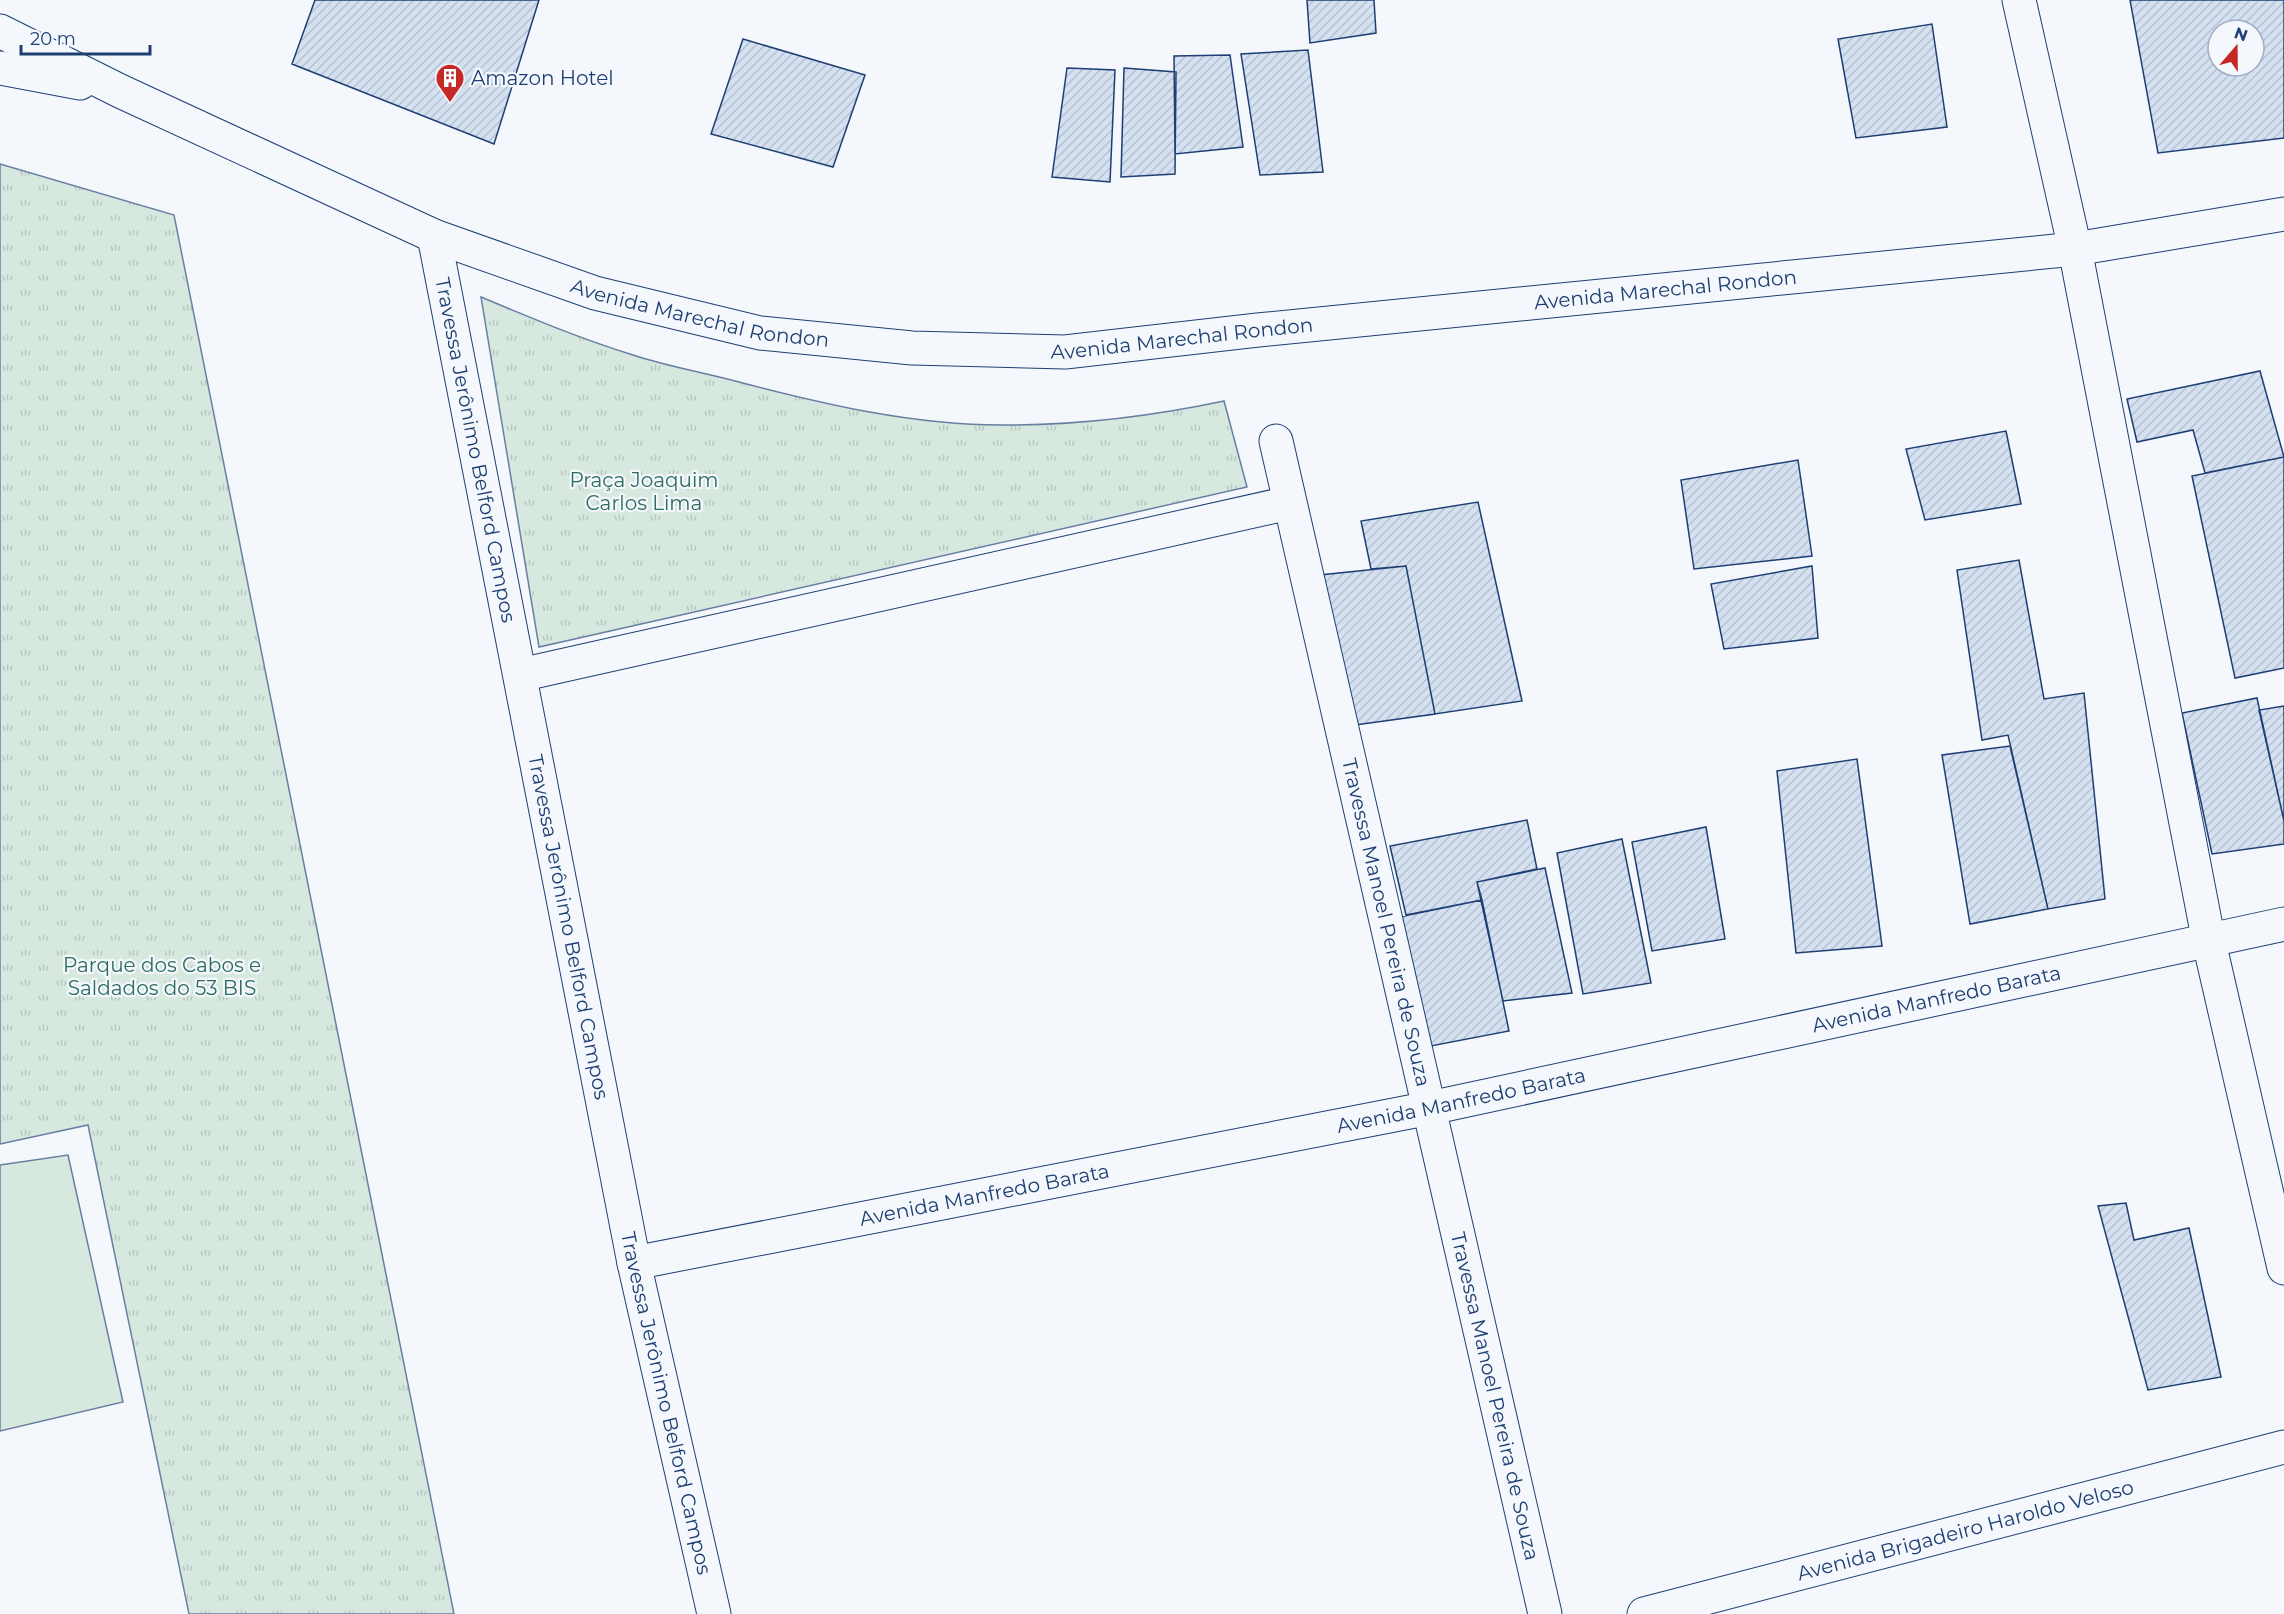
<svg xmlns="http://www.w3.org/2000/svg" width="2284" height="1614" viewBox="0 0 2284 1614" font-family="Montserrat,sans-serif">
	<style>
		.grass { fill: url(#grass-tufts); stroke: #687fa3; stroke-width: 1.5 }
		.pitch { fill: #d7e8df; stroke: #687fa3; stroke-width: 1.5 }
		.building { fill: url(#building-hatch); stroke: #1d3f73; stroke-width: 1.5; fill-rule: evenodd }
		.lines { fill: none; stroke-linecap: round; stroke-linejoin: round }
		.minor-casing { stroke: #1d3f73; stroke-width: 35 }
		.minor { stroke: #f4f7fb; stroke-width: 33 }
		.labels { text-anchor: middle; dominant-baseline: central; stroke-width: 4.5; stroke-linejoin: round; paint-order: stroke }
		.poi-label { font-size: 20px; fill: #1d3f73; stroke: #f4f7fb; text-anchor: start }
		.street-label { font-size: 20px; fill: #1d3f73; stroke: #f4f7fb }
		.park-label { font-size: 20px; fill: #2c6c60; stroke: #f4f7fb }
	</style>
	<defs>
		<pattern id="grass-tufts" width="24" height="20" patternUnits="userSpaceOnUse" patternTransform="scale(1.5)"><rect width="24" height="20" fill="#d7e8df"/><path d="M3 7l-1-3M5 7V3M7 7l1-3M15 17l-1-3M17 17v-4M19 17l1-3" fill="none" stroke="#b8c8c3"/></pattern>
		<pattern id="building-hatch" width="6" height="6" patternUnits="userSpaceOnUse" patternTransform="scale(1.5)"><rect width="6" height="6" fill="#d5e0f0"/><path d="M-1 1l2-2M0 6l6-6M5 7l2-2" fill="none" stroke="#b6c1d1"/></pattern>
	</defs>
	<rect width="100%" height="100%" fill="#f4f7fb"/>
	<path class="grass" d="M0 164 174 215 454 1614H189L88 1125 0 1144Z
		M481 297C531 318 581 339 633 355 666 366 701 372 735 381 823 404 915 426 1008 425 1080 425 1153 416 1224 401L1247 487 539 647Z"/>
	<path class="pitch" d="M68 1155 123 1402 0 1431V1165Z"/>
	<path class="building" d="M315 0H539L494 144 292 64Z
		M1307 0H1374L1376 33 1310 43Z
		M2130 0H2284V138L2158 153ZM2218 30H2254V66H2218Z
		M1932 24 1947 127 1856 138 1838 39Z
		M743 39 865 75 833 167 711 134Z
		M1308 50 1323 172 1260 175 1241 54Z
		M1230 55 1243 147 1175 154 1174 56Z
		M1067 68 1115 70 1110 182 1052 177Z
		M1124 68 1176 72 1175 174 1121 177Z
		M2260 371 2284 457 2205 473 2193 430 2137 442 2127 399Z
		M2006 431 2021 504 1925 520 1906 449Z
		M2284 457V668L2235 678 2192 476Z
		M1798 460 1812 556 1694 569 1681 480Z
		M1478 502 1522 701 1435 714 1406 566 1371 569 1361 521Z
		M2019 560 2044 699 2084 693 2105 899 2048 909 2008 735 1982 740 1957 570Z
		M1406 566 1435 714 1348 726 1320 575Z
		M1812 566 1818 638 1724 649 1711 584Z
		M2257 698 2284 821V844L2212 854 2182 713Z
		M2284 706V821L2259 710Z
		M2010 746 2048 909 1970 924 1942 755Z
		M1857 759 1882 946 1796 953 1777 771Z
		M1527 820 1537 869 1477 882 1482 900 1406 915 1390 846Z
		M1706 827 1725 939 1652 951 1632 842Z
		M1622 839 1651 983 1583 994 1557 853Z
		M1545 868 1572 993 1503 1001 1477 882Z
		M1482 900 1509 1031 1431 1046 1399 917Z
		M2126 1203 2134 1240 2189 1228 2221 1377 2148 1390 2098 1206Z"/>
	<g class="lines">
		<g class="minor-casing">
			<g id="minor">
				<path d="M2019 0 2075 249 2209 942 2284 1268"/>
				<path id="s1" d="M0 31 120 91 434 236 595 293 760 333 912 348 1065 352 1258 330 2075 249 2284 214"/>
				<path d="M0 68 80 83"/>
				<path id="s2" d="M434 236 634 1263 714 1614"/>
				<path id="s3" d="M1276 441 1545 1614"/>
				<path d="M520 675 1289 503"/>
				<path id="s4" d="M634 1263 1430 1108 2284 924"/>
				<path id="s5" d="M1644 1614 2284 1447"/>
			</g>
		</g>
		<use href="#minor" class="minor"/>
	</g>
	<defs>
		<g id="building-pin" transform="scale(1.5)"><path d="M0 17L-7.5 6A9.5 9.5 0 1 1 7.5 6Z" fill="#c62828" stroke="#f4f7fb"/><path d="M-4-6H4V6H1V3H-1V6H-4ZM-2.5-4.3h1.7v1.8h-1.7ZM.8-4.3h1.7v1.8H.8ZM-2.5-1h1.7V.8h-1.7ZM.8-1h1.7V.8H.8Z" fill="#fff"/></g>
	</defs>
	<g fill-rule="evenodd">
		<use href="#building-pin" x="450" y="78"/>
	</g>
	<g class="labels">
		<g class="poi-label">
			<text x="471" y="78">Amazon Hotel</text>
		</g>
		<g class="street-label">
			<text stroke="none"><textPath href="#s1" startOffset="1730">Avenida Marechal Rondon</textPath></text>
			<text stroke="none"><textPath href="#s1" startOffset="758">Avenida Marechal Rondon</textPath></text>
			<text stroke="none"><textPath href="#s1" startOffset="1244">Avenida Marechal Rondon</textPath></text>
			<text stroke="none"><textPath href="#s2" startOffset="218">Travessa Jerônimo Belford Campos</textPath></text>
			<text stroke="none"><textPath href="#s3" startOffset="494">Travessa Manoel Pereira de Souza</textPath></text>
			<text stroke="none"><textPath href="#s2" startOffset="704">Travessa Jerônimo Belford Campos</textPath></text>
			<text stroke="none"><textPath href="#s4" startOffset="1329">Avenida Manfredo Barata</textPath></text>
			<text stroke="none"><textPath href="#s4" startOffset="843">Avenida Manfredo Barata</textPath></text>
			<text stroke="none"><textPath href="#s4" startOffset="357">Avenida Manfredo Barata</textPath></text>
			<text stroke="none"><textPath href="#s3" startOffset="980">Travessa Manoel Pereira de Souza</textPath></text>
			<text stroke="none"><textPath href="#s2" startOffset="1190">Travessa Jerônimo Belford Campos</textPath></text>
			<text stroke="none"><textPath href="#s5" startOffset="332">Avenida Brigadeiro Haroldo Veloso</textPath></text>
		</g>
		<g class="park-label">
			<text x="644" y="480">Praça Joaquim<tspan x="644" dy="23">Carlos Lima</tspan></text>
			<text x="162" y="965">Parque dos Cabos e<tspan x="162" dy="23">Saldados do 53 BIS</tspan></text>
		</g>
	</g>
	<g transform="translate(2236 48) rotate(20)"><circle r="28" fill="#f4f7fb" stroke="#9eadc5" stroke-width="1.5"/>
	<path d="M0-4.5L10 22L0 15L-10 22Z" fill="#c62828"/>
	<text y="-9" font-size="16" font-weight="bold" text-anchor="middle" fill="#1d3f73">N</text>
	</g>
	<path d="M21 45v9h129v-9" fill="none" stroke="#1d3f73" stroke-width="3"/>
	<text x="30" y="45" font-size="18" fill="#1d3f73" stroke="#f4f7fb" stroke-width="4.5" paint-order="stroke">20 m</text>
</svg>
